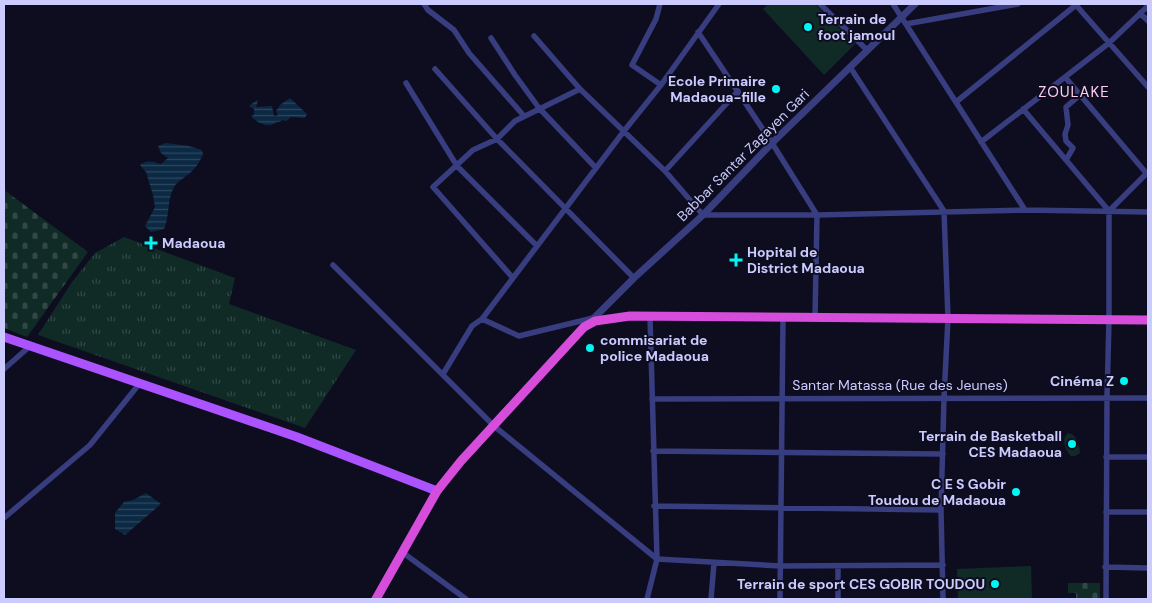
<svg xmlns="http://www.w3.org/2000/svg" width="1152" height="603" viewBox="0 0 1152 603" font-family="'DM Sans',sans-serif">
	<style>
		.grass { fill: url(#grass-tufts) }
		.cemetery { fill: url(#cemetery-stones) }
		.garden { fill: #102a26 }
		.water { fill: url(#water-rules) }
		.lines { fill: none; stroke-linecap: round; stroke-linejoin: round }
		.minor { stroke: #373d7f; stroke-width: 5.5 }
		.tertiary { stroke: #373d7f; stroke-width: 7 }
		.primary { stroke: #ab53ff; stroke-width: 9 }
		.trunk { stroke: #d54dda; stroke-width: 9 }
		.poi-dot { fill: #00f6f2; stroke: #0e0d20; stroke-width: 2 }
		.labels { text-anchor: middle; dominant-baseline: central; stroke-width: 4; stroke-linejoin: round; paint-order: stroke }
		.poi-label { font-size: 14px; font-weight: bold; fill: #cbcbff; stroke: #0e0d20; text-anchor: end }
		.street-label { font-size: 14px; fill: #cbcbff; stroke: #0e0d20 }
		.neighbourhood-label { font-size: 15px; letter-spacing: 1px; fill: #ffcdf3; stroke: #0e0d20 }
	</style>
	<defs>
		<pattern id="grass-tufts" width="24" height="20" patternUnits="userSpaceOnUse" patternTransform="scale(1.25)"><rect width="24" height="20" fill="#102a26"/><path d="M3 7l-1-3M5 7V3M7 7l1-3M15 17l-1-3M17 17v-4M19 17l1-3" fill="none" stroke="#314847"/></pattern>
		<pattern id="cemetery-stones" width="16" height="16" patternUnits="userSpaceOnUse" patternTransform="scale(1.25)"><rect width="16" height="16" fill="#102a26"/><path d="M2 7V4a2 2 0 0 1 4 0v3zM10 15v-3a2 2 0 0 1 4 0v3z" fill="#314847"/></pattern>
		<pattern id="water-rules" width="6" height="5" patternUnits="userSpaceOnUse" patternTransform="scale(1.25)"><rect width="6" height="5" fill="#0c2944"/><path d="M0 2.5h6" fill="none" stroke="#2e4760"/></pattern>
	</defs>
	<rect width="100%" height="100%" fill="#0e0d20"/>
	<path class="grass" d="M124 237 235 278 229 304 356 350 305 428 38 335 72 282 95 253Z"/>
	<path class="cemetery" d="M4 190 88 252 27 337 4 328Z
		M1068 583H1100V599H1076V593H1068Z"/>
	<path class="garden" d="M768 4H815L855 44 824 75 763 9Z
		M1068 433C1077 434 1079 445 1080 453L1075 456H1071C1065 450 1061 438 1068 433Z
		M1031 566 1032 599H958L957 569Z"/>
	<path class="water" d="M290 98 307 114 305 118 291 117 286 121 283 120 279 122H277C274 123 273 125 270 125 264 126 255 121 251 116L254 115V109L249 106 257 100 258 101 256 107 272 106 274 116 278 115 276 111 280 105Z
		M166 143 189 146 202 150 203 155C200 160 197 167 192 171 187 177 178 180 174 187 167 199 170 215 164 229L151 232 145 226 155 207 153 195 146 172 140 165C147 159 153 162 161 164L168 158 161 153 158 146Z
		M146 493 161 504 125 535 115 529V513L124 502 133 500Z"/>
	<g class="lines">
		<path class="minor" d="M424 4 428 10 454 30 469 53 524 116
			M660 4 656 19 632 65 661 85
			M820 4 867 50
			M893 4 1025 210
			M1075 4 1148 87
			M1140 13 1148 21
			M906 24 1018 4
			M698 32 772 143 817 215 815 318
			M534 36 580 89 665 171 703 215H817L1025 210 1148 212
			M491 38 515 75 539 108 596 168
			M850 67 944 211 948 318 944 398 941 510 943 599
			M435 69 497 139 634 278
			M1065 77 1147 174
			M406 83 457 166 537 246
			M956 102 1076 5
			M1023 109 1109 211V320L1107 398 1106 599
			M981 142 1109 43 1148 6
			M1066 160 1073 148 1066 141 1065 134 1068 125 1066 107 1080 95
			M665 171 738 91
			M1109 211 1148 172
			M333 265 494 426 657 559 781 566 943 565
			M513 278 433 187 473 150 497 139 515 121 580 89
			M482 319 519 336 593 318
			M4 369 29 347
			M443 374 472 326 482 319 624 131 661 85 719 4
			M652 399 1148 398
			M653 451 943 454
			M1106 457H1148
			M654 506 941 510
			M1106 512H1148
			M4 518 90 445 140 383
			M402 552 466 599
			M1105 567 1148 568
			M647 599 657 559 650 317
			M711 599 714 563
			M780 599 783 318
			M838 599V566"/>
		<path class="tertiary" d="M589 323 634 278 703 215 772 143 915 4"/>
		<path class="primary" d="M4 337 297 437 437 491"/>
		<path class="trunk" d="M376 599 437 491 461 461 584 327 595 321 630 316 1148 320"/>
	</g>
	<g class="poi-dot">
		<circle cx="808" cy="27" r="5"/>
		<circle cx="776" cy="89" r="5"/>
		<path d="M148.5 235.5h5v5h5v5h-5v5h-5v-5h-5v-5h5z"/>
		<path d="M733.5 252.5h5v5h5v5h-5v5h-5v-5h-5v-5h5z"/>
		<circle cx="590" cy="348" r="5"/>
		<circle cx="1124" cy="381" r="5"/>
		<circle cx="1072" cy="444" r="5"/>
		<circle cx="1016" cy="492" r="5"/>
		<circle cx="995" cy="584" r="5"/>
	</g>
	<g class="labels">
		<g class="poi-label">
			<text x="818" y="19" text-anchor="start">Terrain de<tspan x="818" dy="16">foot jamoul</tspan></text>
			<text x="766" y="81">Ecole Primaire<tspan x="766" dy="16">Madaoua-fille</tspan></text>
			<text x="162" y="243" text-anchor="start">Madaoua</text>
			<text x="747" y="252" text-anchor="start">Hopital de<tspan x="747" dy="16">District Madaoua</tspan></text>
			<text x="600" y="340" text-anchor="start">commisariat de<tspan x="600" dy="16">police Madaoua</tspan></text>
			<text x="1114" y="381">Cinéma Z</text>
			<text x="1062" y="436">Terrain de Basketball<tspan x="1062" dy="16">CES Madaoua</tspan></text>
			<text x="1006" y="484">C E S Gobir<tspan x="1006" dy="16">Toudou de Madaoua</tspan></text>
			<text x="985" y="584">Terrain de sport CES GOBIR TOUDOU</text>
		</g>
		<g class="street-label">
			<text transform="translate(743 155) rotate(-45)">Babbar Santar Zagayen Gari</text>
			<text x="900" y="385">Santar Matassa (Rue des Jeunes)</text>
		</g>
		<g class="neighbourhood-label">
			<text x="1074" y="92">ZOULAKE</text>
		</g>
	</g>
	<rect width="1152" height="603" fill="none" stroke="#cbcbff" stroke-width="10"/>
</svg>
